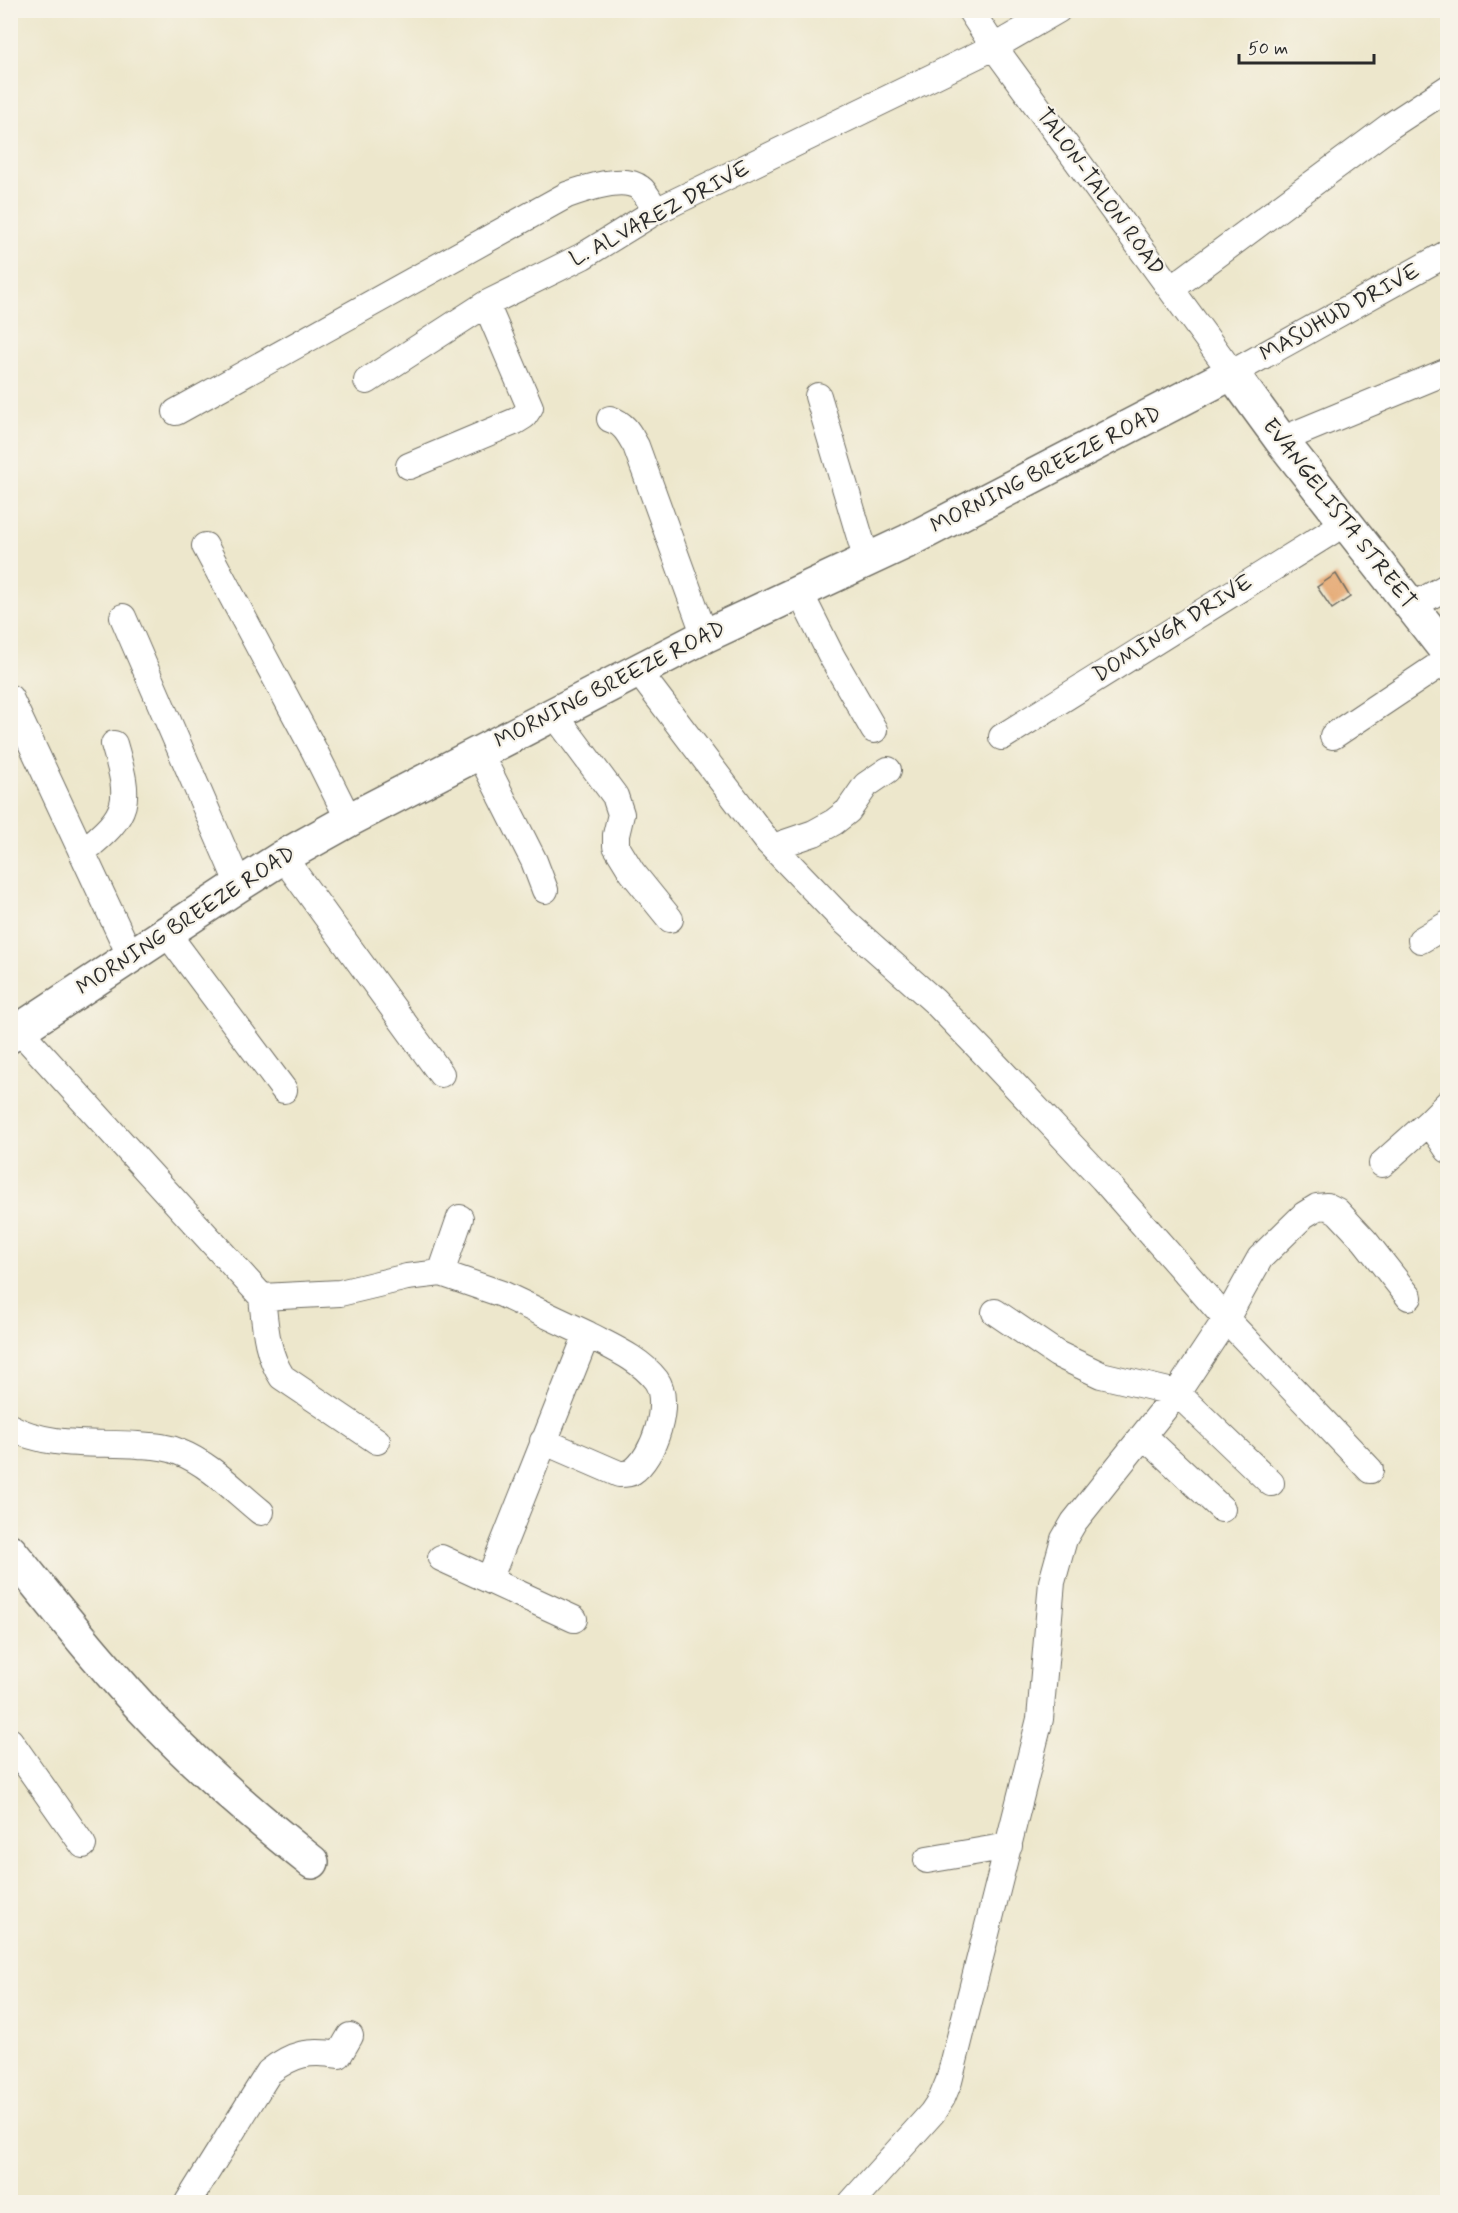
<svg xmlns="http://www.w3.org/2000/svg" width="1458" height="2213" viewBox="0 0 1458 2213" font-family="Mynerve,sans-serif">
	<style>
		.building { fill: #e4a46c }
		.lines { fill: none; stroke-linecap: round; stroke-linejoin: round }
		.minor-casing { stroke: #6f6d63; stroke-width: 28 }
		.major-casing { stroke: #6f6d63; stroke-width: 36 }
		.minor { stroke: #fff; stroke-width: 26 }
		.major { stroke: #fff; stroke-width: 33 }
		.labels { text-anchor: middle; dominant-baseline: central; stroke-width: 4.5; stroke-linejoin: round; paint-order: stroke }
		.street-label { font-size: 22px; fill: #2b2b2b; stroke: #f7f3e8 }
	</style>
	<rect width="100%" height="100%" fill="#f7f3e8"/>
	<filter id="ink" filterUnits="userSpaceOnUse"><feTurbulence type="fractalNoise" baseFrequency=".0167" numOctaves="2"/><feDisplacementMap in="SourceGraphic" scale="12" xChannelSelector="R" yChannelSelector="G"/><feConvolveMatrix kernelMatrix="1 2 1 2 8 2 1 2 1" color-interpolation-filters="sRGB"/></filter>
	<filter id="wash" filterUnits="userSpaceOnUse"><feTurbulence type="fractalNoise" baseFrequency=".008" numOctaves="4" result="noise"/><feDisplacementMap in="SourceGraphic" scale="24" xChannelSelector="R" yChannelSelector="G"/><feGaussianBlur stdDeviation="1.35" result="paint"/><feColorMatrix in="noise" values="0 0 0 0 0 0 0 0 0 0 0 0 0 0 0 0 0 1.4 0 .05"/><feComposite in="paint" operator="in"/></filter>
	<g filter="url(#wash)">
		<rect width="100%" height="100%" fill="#ede7cc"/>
		<g id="blocks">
			<path class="building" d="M1336 574 1350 597 1332 609 1317 587Z"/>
		</g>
	</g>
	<g filter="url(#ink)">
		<use href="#blocks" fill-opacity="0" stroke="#6f6d63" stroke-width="1.5"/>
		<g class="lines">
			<g class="minor-casing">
				<path id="minor" d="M970 10 994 47 1232 373 1448 253
					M1171 289 1390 126 1448 88
					M367 381 486 304 583 256 656 211 994 47 1058 10
					M818 396 867 561
					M176 412 567 195C584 189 624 175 640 188 647 193 651 204 656 211
					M610 419C625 424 629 434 636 446L705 636
					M1281 440 1448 371
					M409 466 516 421 524 416 530 407 486 304
					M205 546 315 752 349 820
					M799 591 832 657 874 730
					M1411 607 1448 586
					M123 617 239 885
					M638 671 768 842 844 921 934 1001 988 1057 1103 1179 1226 1319 1370 1470
					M10 698 130 955
					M554 714 615 796 621 814 616 835V846L632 872 670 919
					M1333 736 1448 659
					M1002 737 1345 523
					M479 752 534 861 545 890
					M773 847 814 833 834 822 848 811 866 785 888 770
					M82 852C131 813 131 802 114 744
					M283 857 441 1074
					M166 932 284 1090
					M1421 940 1448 924
					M19 1030 262 1297C265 1324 266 1353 282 1377L377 1441
					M1448 1103 1429 1122 1448 1150
					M1382 1164 1429 1122
					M441 1273 502 1294 587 1334 489 1580 574 1619
					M262 1297 340 1293 407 1277 441 1273 460 1218
					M995 1312 1057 1354 1101 1375 1177 1393 1271 1483
					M10 1427C48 1448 96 1442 138 1445 152 1446 166 1446 179 1452 210 1464 235 1491 261 1512
					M1144 1436 1222 1509
					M543 1441 619 1474C624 1474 629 1474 632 1472 654 1458 672 1402 656 1380 639 1358 611 1347 587 1334
					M441 1558 489 1580
					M10 1741 83 1845
					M927 1860 1009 1846
					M188 2202 269 2072C293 2053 310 2050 339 2055L350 2036
					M852 2202 932 2113 942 2098 949 2081 1040 1719 1052 1582 1064 1539 1074 1522 1177 1393 1226 1319 1260 1258 1304 1215 1317 1207 1327 1206 1337 1211 1365 1241 1409 1297"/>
			</g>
			<g class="major-casing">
				<path id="major" d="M10 1036 239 885 283 857 349 820 705 636 908 541 1232 373 1281 440 1448 653
					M10 1551C58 1610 105 1670 158 1725 206 1775 258 1819 312 1862"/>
			</g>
			<use href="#minor" class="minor"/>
			<use href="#major" class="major"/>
		</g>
	</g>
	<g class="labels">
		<g class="street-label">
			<text transform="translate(1100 192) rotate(54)">TALON-TALON ROAD</text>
			<text transform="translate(660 214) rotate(-28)">L. ALVAREZ DRIVE</text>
			<text transform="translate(1340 313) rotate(-29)">MASUHUD DRIVE</text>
			<text transform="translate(1046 470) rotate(-27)">MORNING BREEZE ROAD</text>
			<text transform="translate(1339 514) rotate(52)">EVANGELISTA STREET</text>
			<text transform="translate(1173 629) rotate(-32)">DOMINGA DRIVE</text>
			<text transform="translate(610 685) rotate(-27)">MORNING BREEZE ROAD</text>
			<text transform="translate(186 921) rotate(-33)">MORNING BREEZE ROAD</text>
		</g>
	</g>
	<rect width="1458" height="2213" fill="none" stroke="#f7f3e8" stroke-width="36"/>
	<path d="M1239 54v9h135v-9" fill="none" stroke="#2b2b2b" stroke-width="3"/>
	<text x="1248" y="54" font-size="18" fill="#2b2b2b" stroke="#f7f3e8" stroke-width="4.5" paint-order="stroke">50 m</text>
</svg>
